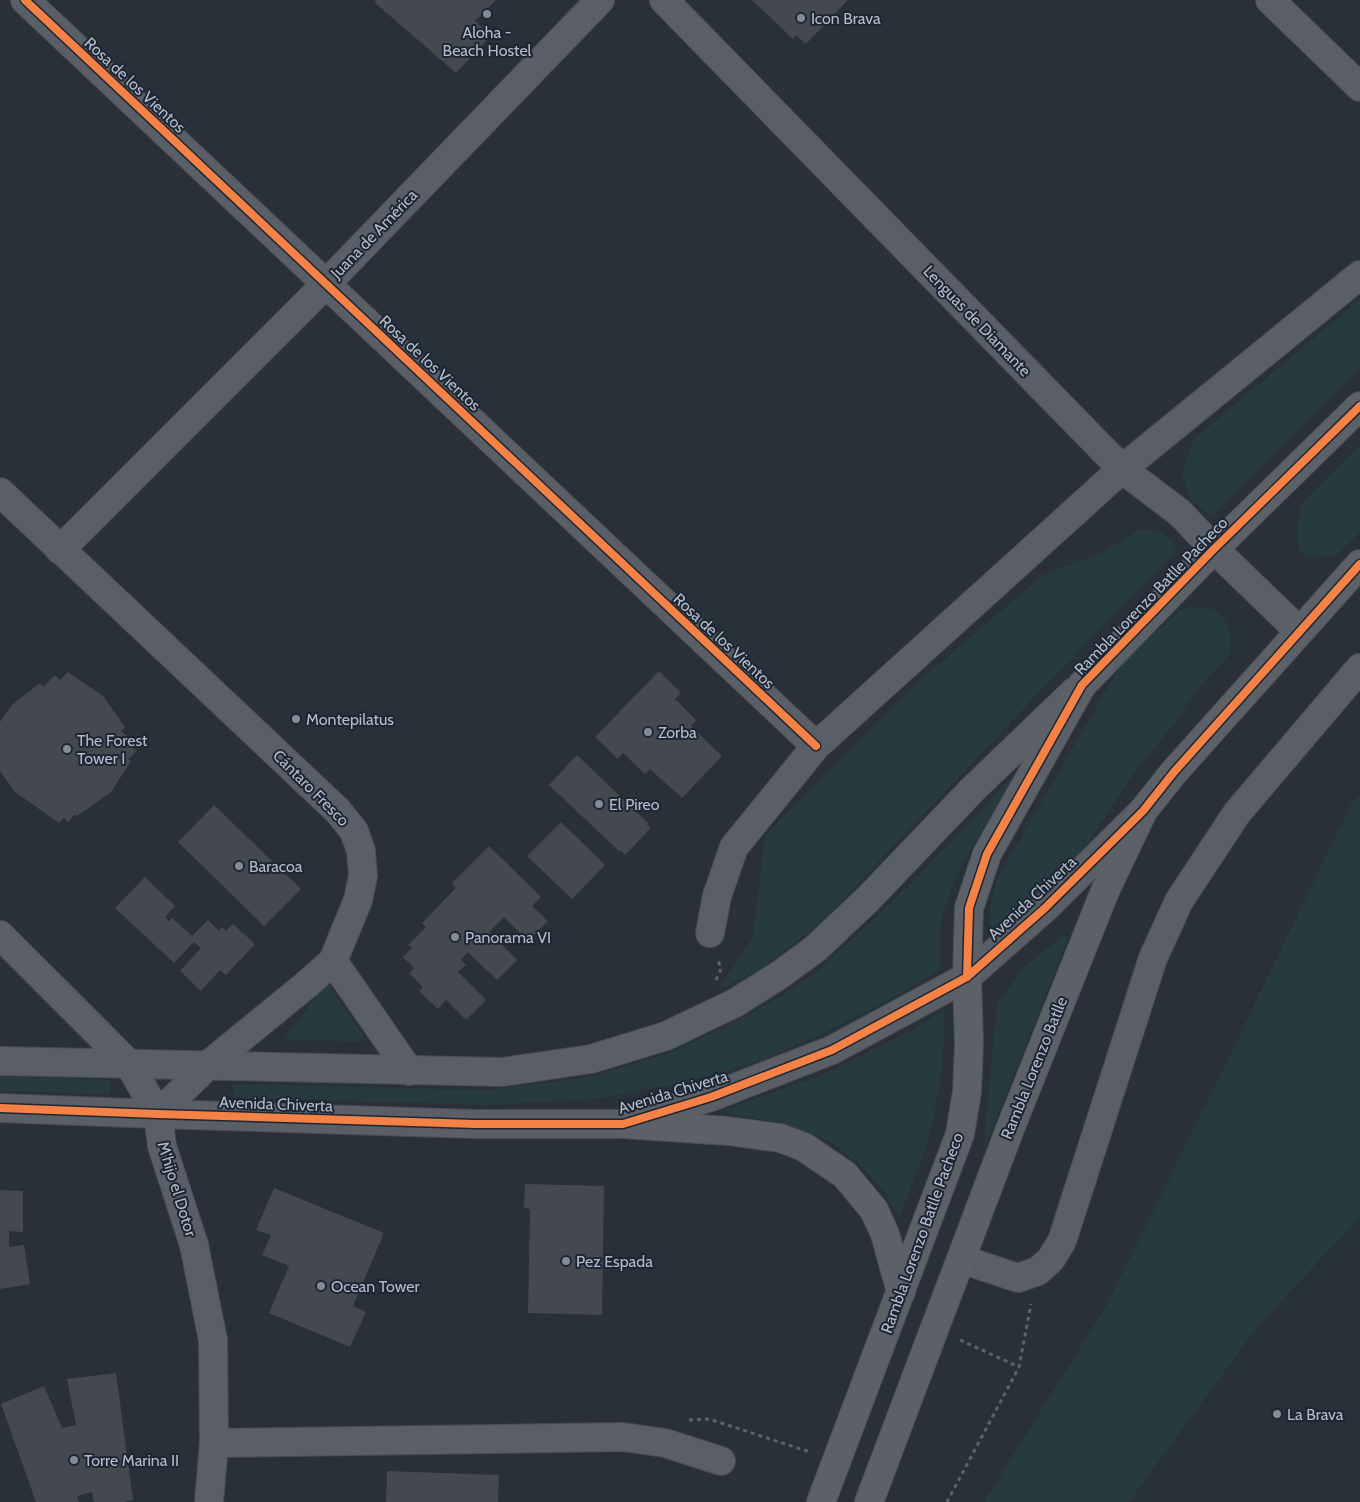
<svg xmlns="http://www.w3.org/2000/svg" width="1360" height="1502" viewBox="0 0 1360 1502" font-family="Cabin,sans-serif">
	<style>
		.green { fill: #273a3e }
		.building { fill: #444950 }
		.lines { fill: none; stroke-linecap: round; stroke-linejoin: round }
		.minor-casing { stroke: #484c53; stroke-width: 30 }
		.major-casing { stroke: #484c55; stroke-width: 30 }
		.path { stroke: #5d636a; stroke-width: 3; stroke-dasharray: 4 4; stroke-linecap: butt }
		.minor { stroke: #5a5e66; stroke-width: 28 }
		.major { stroke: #5c6168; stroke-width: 28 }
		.cycleway-casing { stroke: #1d2633; stroke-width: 11 }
		.cycleway { stroke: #f48246; stroke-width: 8 }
		.poi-dot { fill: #848b96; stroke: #1d2633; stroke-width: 2 }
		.labels { text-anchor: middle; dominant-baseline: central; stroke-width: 4; stroke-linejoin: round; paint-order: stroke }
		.poi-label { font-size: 16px; fill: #b4bcc9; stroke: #1d2633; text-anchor: start }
		.street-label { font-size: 16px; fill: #b4bcc9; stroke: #1d2633 }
	</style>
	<rect width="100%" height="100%" fill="#2a3038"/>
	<path class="green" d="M1360 299V368L1212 516 1190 500 1182 475 1193 440Z
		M1360 446V532L1336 556 1310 557 1300 552 1298 544V527L1301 505Z
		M1138 530C1157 530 1169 531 1177 551L1088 641 827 916 795 943 758 970 718 990 753 937 765 835 912 687 1043 575 1103 552Z
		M1195 607 1211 609 1223 616 1229 628 1231 641 1229 655 1195 692 1175 723 1136 770 1088 843 1049 886 990 935V908L997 879 1123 661 1181 610Z
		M1012 777 1014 779C987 823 947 879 940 931 938 943 941 957 941 970L885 1002 826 1032 755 1063 678 1084 596 1099 486 1105 233 1097V1084L487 1090 588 1077 670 1053 744 1017 783 995 817 972 917 878Z
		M1360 796V1217L1258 1326 1129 1502H984L1105 1308 1218 1080 1351 804Z
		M1063 936 1068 938 983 1153 997 1004 1024 967Z
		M324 985 330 986 363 1035 364 1042 282 1039 296 1025Z
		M945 1008C945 1053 940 1098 927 1142 920 1168 908 1193 899 1218L885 1192 859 1164 830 1141 782 1123 730 1114 723 1110 817 1077 913 1030Z
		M0 1076 110 1080V1094L0 1091Z"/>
	<path class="building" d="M376 0H496L475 21 491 36 456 73 374 2Z
		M752 0H848L806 44 796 35 793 39Z
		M659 671 681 693 675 699 696 720 691 726 722 756 682 798 650 769 645 774 623 753 618 759 595 737Z
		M68 672 103 696 125 727 121 731 134 743 131 746 137 751 128 759 131 761 111 792 77 816 74 815 68 822 64 818 59 823 15 792 0 771V722L12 705 40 683 43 687 55 675 60 680Z
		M577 755 648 823 647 825 651 828 625 855 621 850 620 852 549 785Z
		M214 805 301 889 264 926 178 842Z
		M561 822 605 865 572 899 527 856Z
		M489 846 541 897 532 906 548 921 528 941 504 917 489 932 517 960 497 980 468 952 461 960 466 965 458 972 486 1000 466 1020 446 1000 438 1009 419 991 423 987 409 973 414 968 403 957 412 948 408 945 426 927 422 923 456 888 452 883Z
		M145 877 175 906 165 917 169 921 172 918 192 936 208 920 219 931 222 927 226 931 233 924 255 944 226 975 220 970 201 991 180 971 201 948 194 942 174 963 115 908Z
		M525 1184 604 1186 602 1315 528 1313 530 1209 524 1208Z
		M274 1188 384 1233 353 1306 366 1312 350 1347 269 1313 289 1266 262 1255 271 1235 256 1230Z
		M0 1190 23 1191V1232L9 1231V1247L24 1245 30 1284 0 1289Z
		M116 1373 133 1500 124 1502H94L92 1492 77 1496 79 1502H36L1 1404 44 1386 62 1428 76 1425 67 1379Z
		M387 1471 499 1475 498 1502H386Z"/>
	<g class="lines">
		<g class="minor-casing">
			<path id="minor" d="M25 0 816 746
				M664 0 1122 469 1180 513 1214 549 1299 631
				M1270 0 1360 87
				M0 492 338 811 354 831 361 851 363 876 358 900 333 961 306 985 208 1065 158 1114
				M60 550 326 284 600 0
				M710 933 717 896 734 847 816 746 1122 469 1360 275
				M0 935 129 1064 158 1114 162 1146 194 1245 213 1340 214 1443 209 1502
				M333 961 409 1071
				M0 1061 502 1072 591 1059 666 1036 735 1003 778 976 815 949 868 899 972 790 1074 692
				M0 1108 158 1114 475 1124H623L711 1097 832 1050 967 977 1045 908 1142 812
				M961 1259 1018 1278 1038 1271 1051 1259 1062 1241 1153 958 1179 901 1237 813 1360 668
				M214 1443 623 1437 665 1443 721 1461"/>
		</g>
		<g class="major-casing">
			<path id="major" d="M623 1124 728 1131 780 1138 804 1147 845 1175 874 1210 885 1234 901 1292
				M821 1502 960 1134 967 1092 969 1044 967 977 969 908 987 854 1082 685 1214 549 1360 406
				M869 1502 1010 1129 1105 891 1143 811 1174 772 1360 564"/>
		</g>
		<path class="path" d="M716 980 721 969 718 960
			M960 1340 1019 1367
			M689 1420 709 1419 810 1452
			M947 1502 1019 1367 1031 1304"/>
		<use href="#minor" class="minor"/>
		<use href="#major" class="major"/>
		<g class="cycleway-casing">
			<path id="cycleway" d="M25 0 816 746
				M967 977 969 908 987 854 1082 685 1214 549 1360 406
				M0 1108 158 1114 475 1124H623L711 1097 832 1050 967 977 1045 908 1143 811 1174 772 1360 564"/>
		</g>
		<use href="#cycleway" class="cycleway"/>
	</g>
	<g class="poi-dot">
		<circle cx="487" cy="14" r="5"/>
		<circle cx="801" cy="18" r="5"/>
		<circle cx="296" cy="719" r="5"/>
		<circle cx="648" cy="732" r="5"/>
		<circle cx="67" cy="749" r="5"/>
		<circle cx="599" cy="804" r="5"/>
		<circle cx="239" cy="866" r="5"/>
		<circle cx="455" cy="937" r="5"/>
		<circle cx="566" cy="1261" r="5"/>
		<circle cx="321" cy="1286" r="5"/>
		<circle cx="1277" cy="1414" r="5"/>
		<circle cx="74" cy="1460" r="5"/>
	</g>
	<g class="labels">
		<g class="poi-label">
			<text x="811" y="18">Icon Brava</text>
			<text x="487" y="32" text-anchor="middle">Aloha -<tspan x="487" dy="18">Beach Hostel</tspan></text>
			<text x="306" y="719">Montepilatus</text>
			<text x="658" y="732">Zorba</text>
			<text x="77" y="740">The Forest<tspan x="77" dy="18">Tower I</tspan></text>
			<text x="609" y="804">El Pireo</text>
			<text x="249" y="866">Baracoa</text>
			<text x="465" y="937">Panorama VI</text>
			<text x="576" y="1261">Pez Espada</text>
			<text x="331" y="1286">Ocean Tower</text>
			<text x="1287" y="1414">La Brava</text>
			<text x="84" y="1460">Torre Marina II</text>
		</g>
		<g class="street-label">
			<text transform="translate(135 85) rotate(43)">Rosa de los Vientos</text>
			<text transform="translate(374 234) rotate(-46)">Juana de América</text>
			<text transform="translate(977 321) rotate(46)">Lenguas de Diamante</text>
			<text transform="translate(430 363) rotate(43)">Rosa de los Vientos</text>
			<text transform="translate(1151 596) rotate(-46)">Rambla Lorenzo Batlle Pacheco</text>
			<text transform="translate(724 641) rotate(43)">Rosa de los Vientos</text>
			<text transform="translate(311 788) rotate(45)">Cántaro Fresco</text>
			<text transform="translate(1032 898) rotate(-43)">Avenida Chiverta</text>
			<text transform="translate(1034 1068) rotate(-68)">Rambla Lorenzo Batlle</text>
			<text transform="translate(673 1092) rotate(-17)">Avenida Chiverta</text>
			<text transform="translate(276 1104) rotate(2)">Avenida Chiverta</text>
			<text transform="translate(177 1189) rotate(73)">M'hijo el Dotor</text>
			<text transform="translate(922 1233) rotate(-70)">Rambla Lorenzo Batlle Pacheco</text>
		</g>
	</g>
</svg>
